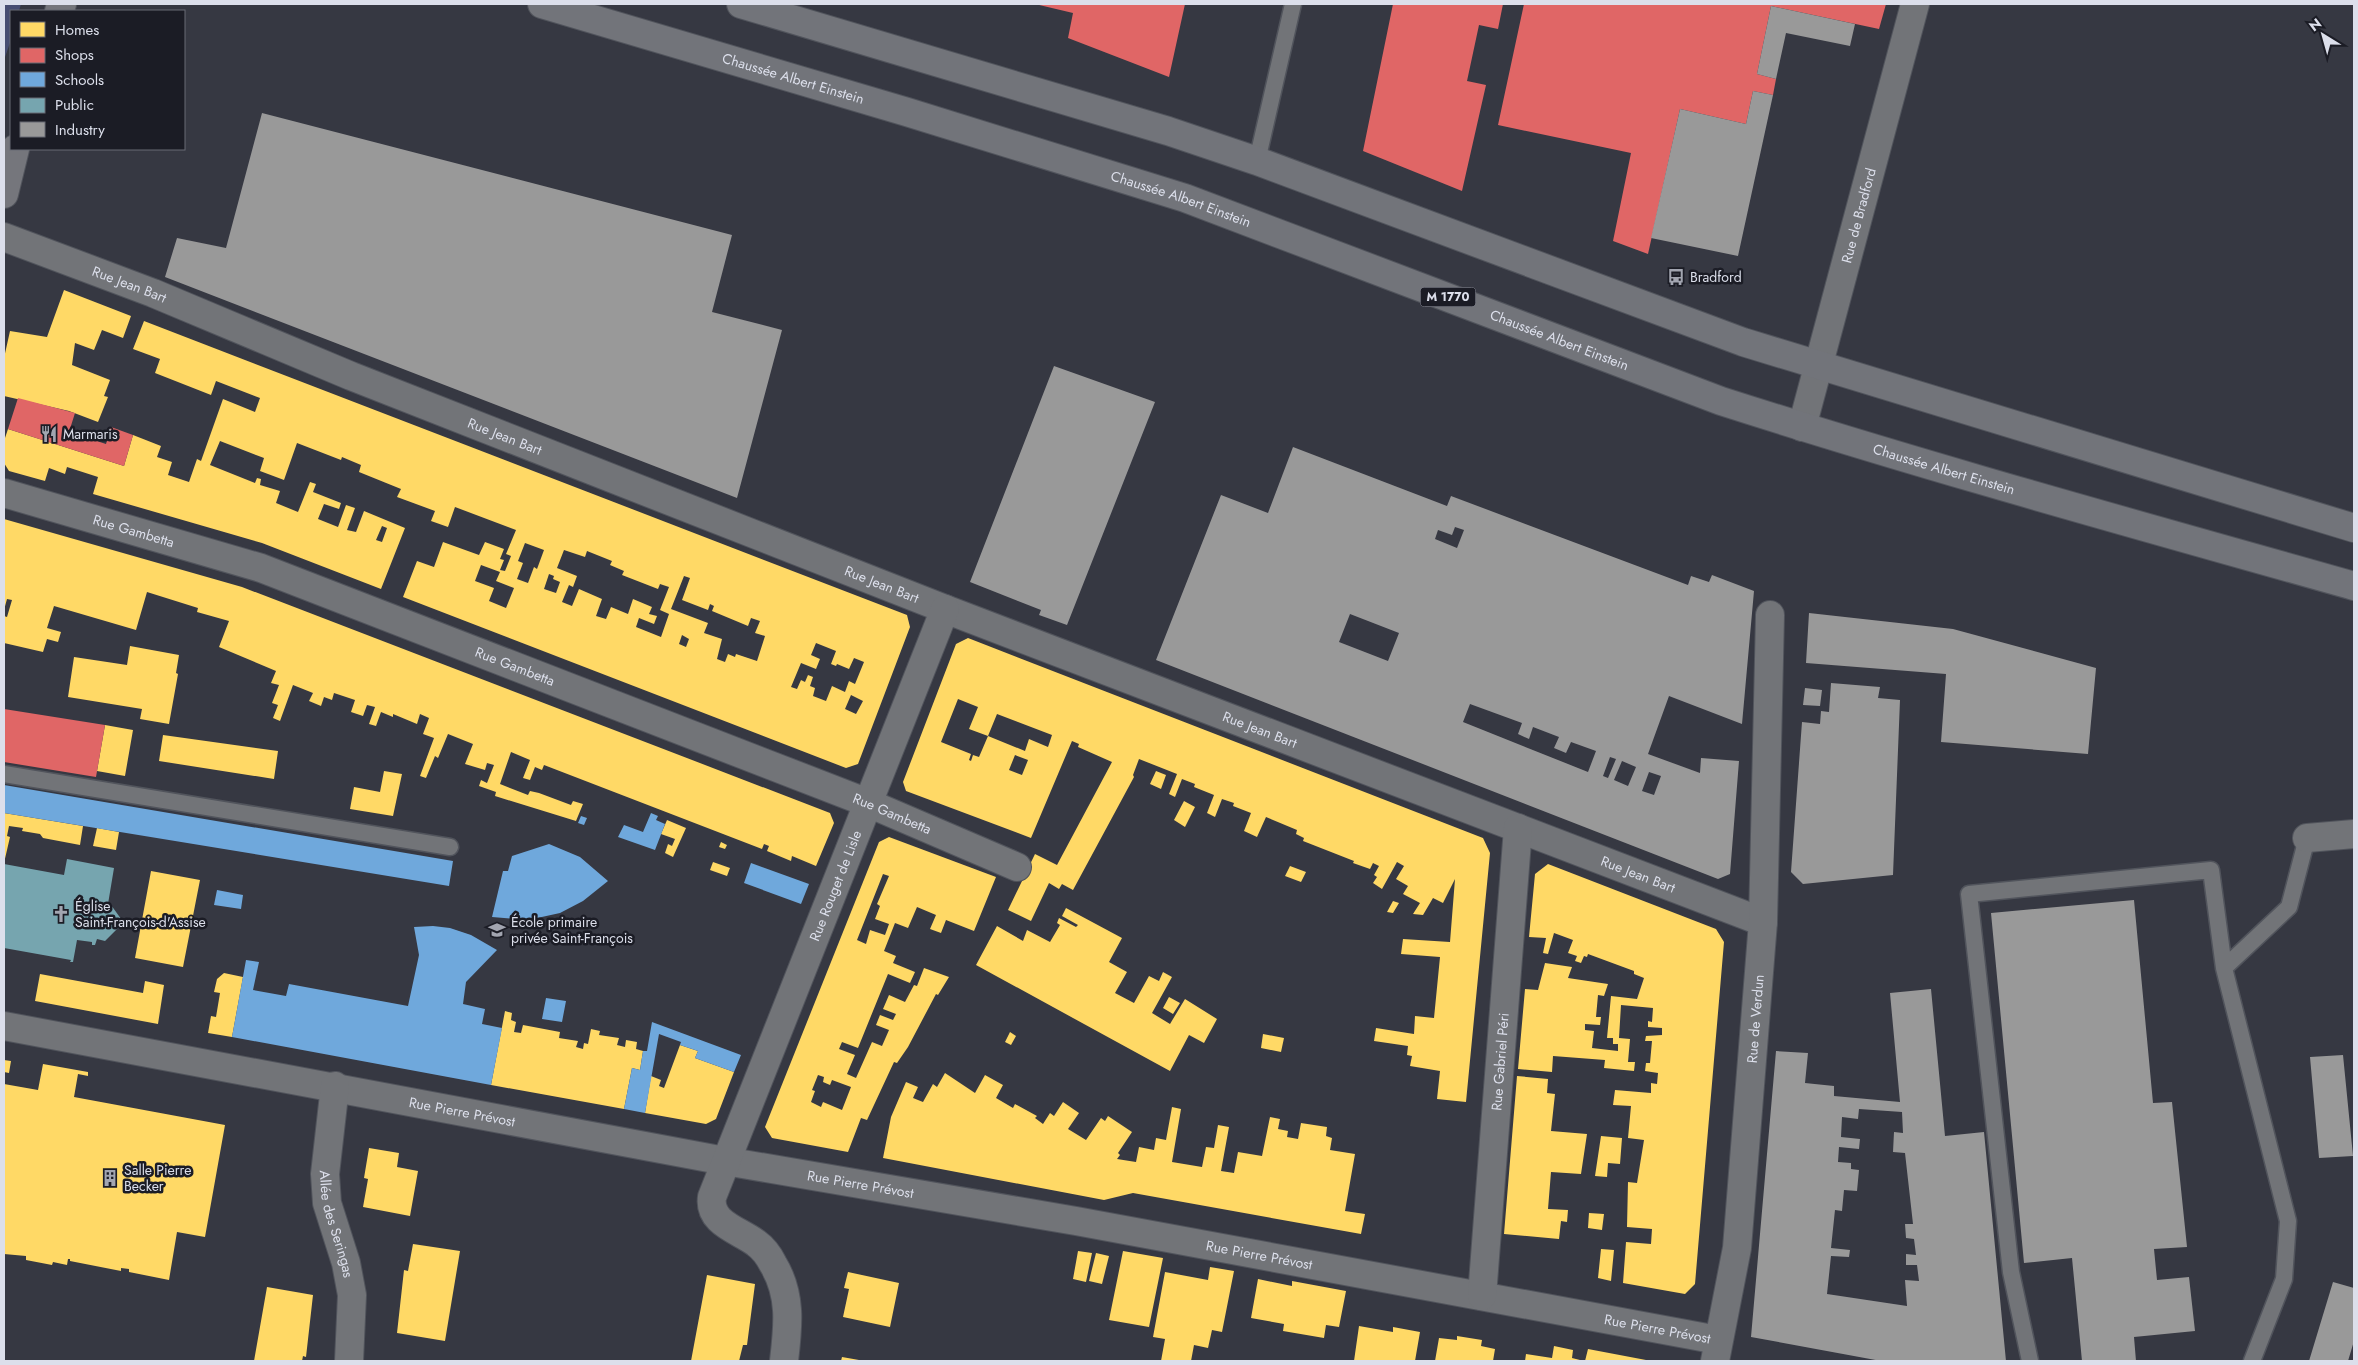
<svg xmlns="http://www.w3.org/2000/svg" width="2358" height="1365" viewBox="0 0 2358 1365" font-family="Jost,sans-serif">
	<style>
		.green { fill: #484e72 }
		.homes { fill: #ffd966; fill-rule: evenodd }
		.shops { fill: #e06666 }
		.schools { fill: #6fa8dc }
		.public { fill: #76a5af }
		.industry { fill: #999; fill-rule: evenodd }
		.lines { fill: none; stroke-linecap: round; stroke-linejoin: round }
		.lane-casing { stroke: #51545c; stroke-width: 19 }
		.street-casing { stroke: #51545c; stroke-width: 30 }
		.secondary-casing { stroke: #51545c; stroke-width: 30 }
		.primary-casing { stroke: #51545c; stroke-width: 30 }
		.lane { stroke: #727478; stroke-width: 16 }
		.street { stroke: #727478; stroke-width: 28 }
		.secondary { stroke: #75767c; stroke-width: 28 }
		.primary { stroke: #72747a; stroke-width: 28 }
		.labels { text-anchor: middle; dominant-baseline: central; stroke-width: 5; stroke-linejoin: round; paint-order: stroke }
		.shield { fill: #1b1c25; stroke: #a2a4b0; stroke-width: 1 }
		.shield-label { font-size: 12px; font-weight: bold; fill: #dcdfeb }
		.street-label { font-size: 14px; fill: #dcdfeb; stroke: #1b1c25 }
		.poi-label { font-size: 14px; fill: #dcdfeb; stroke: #1b1c25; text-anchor: start }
	</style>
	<rect width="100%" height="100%" fill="#363842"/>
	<path class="green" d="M4 4H21L19 11H11V40L4 60Z"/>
	<path class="homes" d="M64 290 131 316 123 338 102 330 94 350 75 343 72 365 110 380 104 396 108 397 98 422 69 411 4 396V358L10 331 47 337Z
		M144 321 907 615 910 627 858 764 846 768 403 597 417 561 434 567 443 542 479 555 485 542 504 549 500 559 504 560 500 570 505 571 511 556 506 554 516 530 455 507 448 527 431 521 435 511 397 497 401 489 359 472 361 465 342 457 341 460 297 443 284 480 260 471 264 458 220 441 210 465 255 483 257 478 261 479 260 485 280 491 276 503 298 512 310 482 316 484 313 492 341 503 339 509 324 504 318 519 338 527 346 505 355 508 347 530 356 532 364 511 405 528 381 589 262 543 93 494 98 477 67 467 65 474 49 468 45 481 9 471 4 463V441L8 429 124 466 133 435 161 446 157 457 172 462 168 475 189 482 197 459 201 461 223 399 255 412 260 398 216 381 211 395 155 373 160 359 133 349ZM382 526 387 528 382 542 376 540ZM525 543 544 550 537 569 534 567 528 583 517 579 523 563 518 561ZM564 550 585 557 587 551 612 561 610 565 624 571 622 575 658 589 660 584 669 587 660 610 669 614 661 637 636 627 639 618 654 624 657 616 649 614 652 607 633 599 628 614 611 607 606 619 596 616 602 599 579 589 572 606 562 602 569 585 573 587 577 576 557 568ZM481 565 500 572 496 581 514 588 506 608 489 601 494 588 475 581ZM549 574 554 576 553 579 560 582 556 593 544 589ZM684 576 690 578 682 600 708 610 710 604 714 606 712 611 748 626 751 618 760 621 755 633 765 636 757 661 736 654 735 657 728 654 725 662 717 659 722 639 704 633 708 623 671 609ZM682 635 689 639 686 647 679 644ZM816 643 836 651 831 664 836 666 837 664 849 669 854 658 864 662 855 684 849 681 845 692 832 686 826 701 813 696 815 688 810 686 813 677 808 675 805 682 801 680 797 689 791 687 801 663 816 669 820 659 811 655ZM851 695 863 701 856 714 845 709Z
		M4 519 242 587 830 813 834 823 816 866 792 856 791 861 767 851 769 846 764 844 762 849 544 765 542 770 535 767 530 780 523 778 530 760 511 752 500 784 528 795 530 791 539 793 571 805 573 801 583 804 576 821 495 796 496 792 479 786 481 780 487 783 494 765 487 763 485 770 465 764 473 744 448 734 438 758 435 756 426 778 420 776 434 738 423 734 429 718 420 714 417 724 393 714V717L381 712 376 726 369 724 375 707 367 705 363 716 351 712 355 700 334 693 332 700 324 697 321 706 309 701 313 693 293 685 280 721 273 718 278 705 272 703 279 685 271 683 276 671 219 647 229 621 197 612 198 608 147 592 136 630 54 606 47 628 61 632 58 642 47 639 43 652 4 643V616L7 617 12 600 7 599 4 610Z
		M968 638 1483 838 1490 853 1466 1102 1437 1099 1440 1071 1410 1066 1412 1056 1407 1055 1408 1046 1374 1041 1376 1028 1414 1034 1415 1016 1434 1018 1440 957 1401 954 1403 939 1450 942 1455 879 1443 903 1433 898 1423 915 1413 914 1420 903 1403 894 1408 886 1396 879 1404 866 1397 862 1382 889 1373 883 1377 877 1374 875 1379 866 1373 863 1370 869 1353 863 1354 861 1303 841 1304 838 1296 834 1297 830 1266 817 1257 837 1244 831 1251 813 1233 806 1234 803 1222 799 1215 817 1207 813 1214 795 1194 787 1195 784 1182 779 1175 797 1169 794 1177 774 1139 759 1133 775 1134 777 1073 890 1062 884 1059 889 1049 883 1031 921 1008 910 1035 854 1057 865 1112 762 1078 747 1079 744 1072 741 1031 838 906 791 903 782 956 644ZM958 699 978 707 969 729 988 736 997 714 1052 735 1048 747 1029 739 1025 751 988 736 979 757 973 755 971 761 969 760 971 754 941 742ZM1015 755 1028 760 1022 775 1009 770Z
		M130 646 179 655 176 673 178 674 169 724 140 719 142 709 68 697 74 657 127 665Z
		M105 725 133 730 125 776 97 771Z
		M163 735 278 751 274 779 159 761Z
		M384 771 402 774 393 816 350 809 354 787 380 792Z
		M1156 771 1166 775 1161 789 1150 784Z
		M1184 801 1195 807 1185 827 1174 820Z
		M4 813 83 826 80 845 43 838 40 834 22 831 23 828 9 826 7 836 10 837 4 863Z
		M667 820 686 828 673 857 665 853 668 844 672 846 675 839 661 834Z
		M97 828 119 832 116 850 93 846Z
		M889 837 996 877 974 931 946 920 941 933 930 929 936 915 917 907 908 928 895 923 884 951 896 956 893 963 915 972 910 983 888 974 858 1048 842 1042 839 1049 855 1055 847 1074 856 1078 872 1042 882 1046 889 1030 876 1025 880 1015 893 1020 896 1014 883 1009 889 995 905 1002 914 985 917 986 924 968 949 977 938 995 936 994 908 1047 897 1063 894 1062 867 1120 861 1118 848 1152 772 1138 765 1127 879 842ZM883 874 889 876 877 904 880 906 875 919 889 924 885 935 870 930 866 944 857 940ZM818 1075 824 1077 823 1082 830 1085 832 1080 851 1087 842 1110 823 1102 821 1107 811 1102 815 1091 812 1090Z
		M721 842 727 845 725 849 719 847Z
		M713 862 730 868 727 876 710 870Z
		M1548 864 1716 929 1724 942 1695 1284 1685 1294 1623 1283 1626 1242 1651 1244 1652 1229 1627 1227 1628 1182 1637 1183 1644 1140 1628 1138 1631 1106 1613 1105 1615 1090 1651 1093V1083L1657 1084 1658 1073 1645 1071 1646 1063H1650L1652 1041H1645L1646 1036 1662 1035V1028L1648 1027V1021L1652 1022 1653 1008 1621 1005 1619 1038 1630 1039 1628 1062H1635L1634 1071 1604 1068 1605 1060 1553 1056 1552 1072 1518 1069 1525 989 1538 990 1545 963 1572 967 1568 978 1608 984 1604 996 1598 995 1596 1017H1601L1600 1025 1585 1024V1030L1594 1031 1592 1048 1618 1051V1044H1613V1038H1607L1611 996 1637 999 1644 978 1634 974V971L1588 954 1587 957 1584 956 1581 963 1575 961 1577 956 1568 953 1573 940 1554 933 1548 954 1543 953 1546 938 1529 937 1535 874Z
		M1290 866 1306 872 1301 882 1285 876Z
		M151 871 200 880 183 967 135 958Z
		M1393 901 1399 903 1393 913 1387 912Z
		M1066 908 1122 938 1109 962 1127 972 1115 993 1134 1003 1149 976 1159 981 1163 972 1172 977 1152 1013 1170 1024 1185 999 1217 1019 1204 1043 1189 1035 1170 1071 976 965 997 926 1023 941 1027 930 1050 942 1060 925 1057 923 1059 918 1076 927 1078 925 1062 916Z
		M224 973 243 977 232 1037 208 1033 211 1016 216 1017 220 993 214 992 217 979Z
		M40 974 143 993 145 981 164 985 158 1024 35 1001Z
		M1169 997 1180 1003 1173 1014 1163 1008Z
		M505 1011 512 1013 511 1020 516 1022 514 1032 521 1033 523 1025 560 1032 559 1038 578 1041 576 1047 583 1049 584 1043 588 1044 591 1029 600 1031 599 1035 619 1038 617 1045 625 1047 626 1040 637 1042 636 1049 643 1051 640 1070 632 1068 624 1109 491 1085Z
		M1010 1032 1016 1036 1011 1045 1005 1042Z
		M1263 1034 1284 1038 1281 1052 1261 1048Z
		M680 1045 698 1051 695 1058 734 1072 716 1119 706 1124 645 1113 651 1076 661 1080 659 1086 664 1088Z
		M4 1060 11 1061 9 1073 4 1072Z
		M43 1064 88 1072V1076L78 1074 74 1097 225 1125 205 1237 177 1232 169 1280 129 1272V1269L121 1268V1271L70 1261V1259H68L67 1265 53 1262 52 1265 26 1260V1256L4 1254V1084L38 1090Z
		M945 1073 975 1093 985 1075 1003 1085 996 1098 1013 1108 1015 1104 1037 1116 1035 1118 1043 1124 1050 1113 1054 1116 1063 1102 1079 1113 1068 1129 1086 1140 1101 1118 1105 1121 1108 1116 1132 1132 1118 1153 1120 1155 1117 1159 1136 1162 1139 1147 1154 1150 1156 1138 1166 1140 1172 1107 1181 1109 1172 1162 1202 1167 1206 1147 1214 1148 1218 1125 1229 1127 1221 1171 1234 1173 1238 1152 1262 1156 1270 1117 1280 1119 1278 1129 1288 1131 1287 1137 1298 1139 1301 1123 1327 1127 1326 1136 1332 1138 1330 1150 1355 1154 1345 1211 1365 1214 1361 1234 1133 1193 1104 1200 883 1158 891 1117 906 1082 918 1087 913 1098 923 1102 933 1084 937 1087Z
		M1517 1076 1548 1079 1547 1093 1555 1094 1551 1131 1587 1134 1581 1174 1551 1172 1548 1209 1568 1210 1567 1222 1561 1221 1559 1239 1504 1234Z
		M1601 1136 1622 1138 1620 1164 1608 1163 1607 1177 1595 1176Z
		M369 1148 399 1153 397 1167 418 1171 410 1216 363 1207 368 1179 364 1178Z
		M1589 1213 1604 1214 1602 1230 1588 1228Z
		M413 1244 460 1251 445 1341 397 1333 404 1270 408 1271Z
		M1601 1249 1614 1250 1611 1281 1598 1278Z
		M1078 1251 1092 1253 1086 1282 1073 1279Z
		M1123 1251 1163 1258 1149 1327 1109 1320Z
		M1096 1253 1109 1256 1102 1284 1089 1281Z
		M1210 1267 1234 1271 1222 1332 1212 1330 1208 1348 1194 1345 1191 1361H1161L1165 1339 1153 1337 1165 1272 1208 1280Z
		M848 1272 899 1283 890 1327 843 1317 849 1289 844 1288Z
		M707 1275 755 1284 747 1345H743L739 1361H691Z
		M1258 1279 1292 1286V1281L1346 1291 1339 1327 1326 1325 1324 1338 1283 1331 1284 1324 1251 1318Z
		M267 1287 313 1295 306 1357 303 1356 302 1361H254Z
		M1359 1326 1393 1332V1327L1420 1332 1415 1361H1354Z
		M1457 1336 1482 1340 1481 1346 1495 1349 1493 1361H1435L1439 1338 1457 1340Z
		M1554 1346 1573 1350 1572 1358 1584 1361H1525L1526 1354 1552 1358Z
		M1588 1349 1646 1360V1361H1585Z
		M842 1357 859 1360V1361H841Z"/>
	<path class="shops" d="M1035 4H1185L1169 77 1068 38 1073 13Z
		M1393 4H1503L1498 29 1479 25 1467 81 1486 85 1462 191 1363 151Z
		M1524 4H1886L1879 29 1771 6 1757 74 1776 79 1773 95 1753 91 1746 124 1680 109 1648 254 1613 241 1631 153 1498 125Z
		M18 398 75 413 69 432 106 444 111 427 133 435 124 466 8 429Z
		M4 709 105 725 96 777 4 762Z"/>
	<path class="schools" d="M4 785 453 861 449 886 4 813Z
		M651 813 658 816 656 820 665 824 655 850 618 837 624 825 643 832Z
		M581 816 587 818 584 825 578 823Z
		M549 844 580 857 608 881 583 901 560 913 528 920 492 917 503 871H508L512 856Z
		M751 863 809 884 801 904 744 883Z
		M217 890 243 895 241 909 214 905Z
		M433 926 450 928 471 935 497 950 466 982 463 1004 485 1009 482 1024 502 1028 491 1085 232 1037 246 960 259 962 253 990 286 996 289 984 408 1006 419 955 414 927Z
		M546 998 566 1001 562 1022 542 1019Z
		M652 1022 741 1055 734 1072 695 1058 698 1051 680 1045 681 1042 659 1034 645 1113 624 1109 632 1068 640 1070 643 1051H647Z"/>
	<path class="public" d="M67 859 114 868 108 904 111 905 124 923 121 929H117L105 941 97 939 95 945H92V942L77 940 73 962H70L71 960 4 948V864L64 875Z"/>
	<path class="industry" d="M1771 6 1855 24 1850 46 1786 33 1776 79 1757 74Z
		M1753 91 1773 95 1738 256 1651 238 1680 109 1746 124Z
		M262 113 732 235 712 312 782 330 737 498 165 277 177 238 226 248Z
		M1054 366 1155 402 1067 625 1039 615 1041 610 970 582Z
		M1293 447 1447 506 1451 496 1688 585 1691 576 1709 582 1712 575 1754 591 1742 724 1669 696 1648 754 1700 773 1701 758 1739 761 1730 874 1718 879 1156 660 1221 495 1268 513ZM1455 527 1464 530 1457 548 1435 539 1438 530 1452 535ZM1350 614 1399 633 1388 661 1339 642ZM1470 704 1522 723 1518 734 1529 739 1533 727 1559 737 1554 748 1566 753 1571 742 1596 751 1588 772 1463 722ZM1610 757 1616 759 1608 778 1603 776ZM1622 761 1636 767 1628 786 1614 780ZM1649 772 1661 776 1654 795 1642 791Z
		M1809 613 1953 629 2096 668 2088 754 1941 742 1946 674 1806 663Z
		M1831 683 1880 687 1878 698 1900 700 1893 875 1803 884 1791 872 1802 722 1820 724 1821 711 1829 712Z
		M1805 688 1822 690 1820 706 1803 705Z
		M2134 900 2153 1103 2172 1102 2187 1247 2154 1249 2157 1280 2189 1277 2195 1331 2134 1337 2136 1361H2082L2072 1258 2024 1263 1991 913Z
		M1931 989 1945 1136 1984 1132 2006 1361H1881L1751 1337 1776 1051 1808 1053 1805 1083 1834 1086V1096L1900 1102 1890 993ZM1859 1109 1902 1112 1903 1133 1894 1132 1893 1152 1905 1153 1913 1224H1905L1906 1238 1914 1239 1916 1255 1906 1254V1265H1917L1919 1281 1905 1280 1907 1306 1827 1294 1831 1256 1849 1257 1850 1250 1831 1248 1835 1210 1842 1211 1844 1190 1857 1191 1859 1170 1851 1169V1163L1838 1162 1839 1147 1859 1149 1860 1139 1841 1137 1842 1117 1858 1119Z
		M2343 1055 2353 1156 2319 1158 2310 1057Z
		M2333 1282 2354 1288V1341L2348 1361H2309Z"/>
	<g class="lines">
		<g class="lane-casing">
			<path id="lane" d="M1257 161 1293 4
				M4 774 450 847
				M2224 968 2289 907 2307 838
				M2030 1361 2011 1272 1969 894 2211 870 2224 968 2288 1221 2284 1279 2252 1361"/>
		</g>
		<g class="street-casing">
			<g id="street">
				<path id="s1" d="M4 237 153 293 351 376 945 609 1763 922"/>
				<path id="s2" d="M1802 427 1915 4"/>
				<path id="s3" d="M4 493 261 568 868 803 1017 867"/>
				<path d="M2307 838 2354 834"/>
				<path id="s4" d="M4 1026 725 1161 1076 1221 1718 1340"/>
				<path id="s5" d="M335 1086 325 1174 327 1203 346 1263 352 1295 349 1361"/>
				<path id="s6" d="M1482 1296 1518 828"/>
				<path id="s7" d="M784 1361C788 1327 792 1295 773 1264 769 1256 763 1248 756 1243 739 1230 708 1223 712 1197L945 609"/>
				<path id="s8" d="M1715 1361 1737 1248 1763 922 1770 615"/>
			</g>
		</g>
		<g class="secondary-casing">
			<path id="secondary" d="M59 11 62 4
				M4 194 15 149"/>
		</g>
		<g class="primary-casing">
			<g id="primary">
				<path id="s9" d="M542 4 907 112 1185 198 1721 401C1930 468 2142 526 2354 586"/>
				<path d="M741 4 1168 131 1257 161 1743 342 2354 528"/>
			</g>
		</g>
		<use href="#lane" class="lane"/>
		<use href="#street" class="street"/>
		<use href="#secondary" class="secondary"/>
		<use href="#primary" class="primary"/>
	</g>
	<defs>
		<g id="bus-bare" transform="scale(1.35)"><path d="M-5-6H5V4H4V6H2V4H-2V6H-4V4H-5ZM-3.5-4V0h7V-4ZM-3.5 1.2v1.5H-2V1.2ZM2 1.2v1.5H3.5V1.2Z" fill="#a2a5b0" stroke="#1b1c25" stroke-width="2.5" paint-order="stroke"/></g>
		<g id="restaurant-bare" transform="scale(1.35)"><path d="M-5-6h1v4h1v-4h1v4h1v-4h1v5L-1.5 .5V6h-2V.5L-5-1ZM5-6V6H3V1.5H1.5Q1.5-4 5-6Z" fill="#a2a5b0" stroke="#1b1c25" stroke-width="2.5" paint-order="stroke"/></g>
		<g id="church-bare" transform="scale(1.35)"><path d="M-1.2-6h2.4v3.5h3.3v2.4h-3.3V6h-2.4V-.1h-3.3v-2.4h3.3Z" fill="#a2a5b0" stroke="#1b1c25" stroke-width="2.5" paint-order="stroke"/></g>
		<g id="school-bare" transform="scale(1.35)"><path d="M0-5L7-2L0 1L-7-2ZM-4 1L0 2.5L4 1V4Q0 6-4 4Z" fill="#a2a5b0" stroke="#1b1c25" stroke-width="2.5" paint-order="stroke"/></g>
		<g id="building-bare" transform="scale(1.35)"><path d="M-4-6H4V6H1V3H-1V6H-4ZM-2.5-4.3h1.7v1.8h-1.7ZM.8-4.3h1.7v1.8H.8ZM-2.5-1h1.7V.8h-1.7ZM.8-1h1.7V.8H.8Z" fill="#a2a5b0" stroke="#1b1c25" stroke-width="2.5" paint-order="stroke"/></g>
	</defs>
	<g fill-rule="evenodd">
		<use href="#bus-bare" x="1676" y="277"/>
		<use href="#restaurant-bare" x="49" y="434"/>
		<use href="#church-bare" x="61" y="914"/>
		<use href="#school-bare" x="497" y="930"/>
		<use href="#building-bare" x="110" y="1178"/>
	</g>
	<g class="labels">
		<rect class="shield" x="1420.5" y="287.5" width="55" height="19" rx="4"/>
		<g class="shield-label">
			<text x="1448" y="297">M 1770</text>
		</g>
		<g class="street-label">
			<text stroke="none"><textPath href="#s9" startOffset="262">Chaussée Albert Einstein</textPath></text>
			<text stroke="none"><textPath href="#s9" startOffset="668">Chaussée Albert Einstein</textPath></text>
			<text stroke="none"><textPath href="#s2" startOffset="219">Rue de Bradford</textPath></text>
			<text stroke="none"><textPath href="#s1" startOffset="134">Rue Jean Bart</textPath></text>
			<text stroke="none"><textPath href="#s9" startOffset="1072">Chaussée Albert Einstein</textPath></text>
			<text stroke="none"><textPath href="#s1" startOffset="539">Rue Jean Bart</textPath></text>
			<text stroke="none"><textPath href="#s9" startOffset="1478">Chaussée Albert Einstein</textPath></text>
			<text stroke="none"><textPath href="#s3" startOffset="135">Rue Gambetta</textPath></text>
			<text stroke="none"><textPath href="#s1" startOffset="944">Rue Jean Bart</textPath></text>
			<text stroke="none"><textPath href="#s3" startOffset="540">Rue Gambetta</textPath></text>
			<text stroke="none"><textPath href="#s1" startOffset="1349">Rue Jean Bart</textPath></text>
			<text stroke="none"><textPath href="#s3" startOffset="945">Rue Gambetta</textPath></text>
			<text stroke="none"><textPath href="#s1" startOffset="1754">Rue Jean Bart</textPath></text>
			<text stroke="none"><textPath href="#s7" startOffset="530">Rue Rouget de Lisle</textPath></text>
			<text stroke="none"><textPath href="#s8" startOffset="345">Rue de Verdun</textPath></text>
			<text stroke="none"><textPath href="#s6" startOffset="235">Rue Gabriel Péri</textPath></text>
			<text stroke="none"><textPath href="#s4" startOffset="466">Rue Pierre Prévost</textPath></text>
			<text stroke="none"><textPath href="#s4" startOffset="871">Rue Pierre Prévost</textPath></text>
			<text stroke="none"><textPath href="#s5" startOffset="140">Allée des Seringas</textPath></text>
			<text stroke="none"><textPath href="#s4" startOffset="1276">Rue Pierre Prévost</textPath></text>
			<text stroke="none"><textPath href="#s4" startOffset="1681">Rue Pierre Prévost</textPath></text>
		</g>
		<g class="poi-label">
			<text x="1690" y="277">Bradford</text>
			<text x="63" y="434">Marmaris</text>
			<text x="75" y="906">Église<tspan x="75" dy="16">Saint-François-d'Assise</tspan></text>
			<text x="511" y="922">École primaire<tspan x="511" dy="16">privée Saint-François</tspan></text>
			<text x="124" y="1170">Salle Pierre<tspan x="124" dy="16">Becker</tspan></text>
		</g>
	</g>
	<rect width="2358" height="1365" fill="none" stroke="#dcdfeb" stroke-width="10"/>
	<rect x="10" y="10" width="175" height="140" fill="#1b1c25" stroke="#686a74"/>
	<rect x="20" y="22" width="25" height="15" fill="#ffd966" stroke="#686a74"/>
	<text x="55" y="35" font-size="15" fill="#dcdfeb">Homes</text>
	<rect x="20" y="48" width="25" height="15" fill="#e06666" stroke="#686a74"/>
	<text x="55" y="60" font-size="15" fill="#dcdfeb">Shops</text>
	<rect x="20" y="72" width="25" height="15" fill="#6fa8dc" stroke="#686a74"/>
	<text x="55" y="85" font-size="15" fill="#dcdfeb">Schools</text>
	<rect x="20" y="98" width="25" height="15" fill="#76a5af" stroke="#686a74"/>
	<text x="55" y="110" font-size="15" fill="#dcdfeb">Public</text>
	<rect x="20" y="122" width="25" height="15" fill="#999999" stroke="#686a74"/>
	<text x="55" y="135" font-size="15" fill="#dcdfeb">Industry</text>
	<g transform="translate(2323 35) rotate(323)" stroke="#1b1c25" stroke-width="4" paint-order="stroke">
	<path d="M0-4L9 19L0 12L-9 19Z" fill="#dcdfeb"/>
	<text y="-8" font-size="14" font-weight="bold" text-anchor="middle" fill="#dcdfeb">N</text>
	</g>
</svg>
